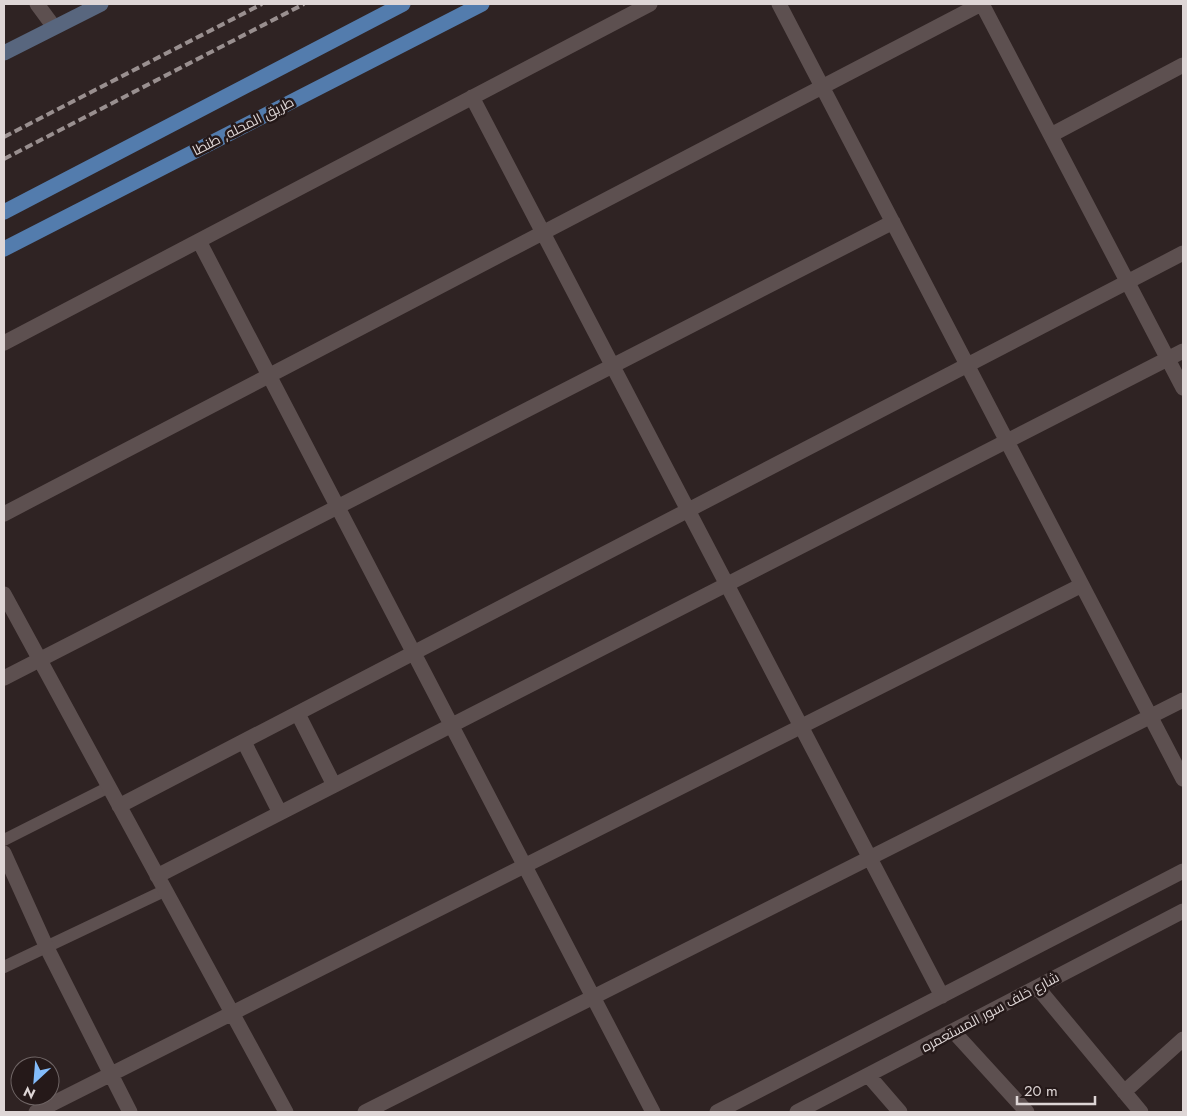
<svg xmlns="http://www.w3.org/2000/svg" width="1187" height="1116" viewBox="0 0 1187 1116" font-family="Jost,Cairo,sans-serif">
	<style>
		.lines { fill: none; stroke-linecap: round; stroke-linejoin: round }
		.lane { stroke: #5d5050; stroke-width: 12 }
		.street { stroke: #5d5050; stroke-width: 15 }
		.secondary { stroke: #58667e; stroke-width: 15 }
		.primary { stroke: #537cad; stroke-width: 15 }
		.rail { stroke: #998f8f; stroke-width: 4; stroke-dasharray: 8 4; stroke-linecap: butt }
		.labels { text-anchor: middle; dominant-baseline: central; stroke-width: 5; stroke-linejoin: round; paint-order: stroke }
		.street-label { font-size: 14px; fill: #ded6d6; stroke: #251919 }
	</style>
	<rect width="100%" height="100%" fill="#2f2323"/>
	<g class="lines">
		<path class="lane" d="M4 840 109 787
			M4 967 166 890"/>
		<path class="street" d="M37 4 54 27
			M779 4 1183 779
			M982 4 1183 388
			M472 97 942 996
			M1051 135 1183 65
			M199 241 653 1112
			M4 343 650 4
			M4 514 981 4
			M4 594 286 1112
			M4 678 893 222
			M298 714 334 785
			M244 742 280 813
			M119 806 1183 253
			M4 853 46 946 130 1112
			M157 876 1183 351
			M1037 987 1141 1112
			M953 1031 1027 1112
			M868 1075 900 1112
			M1124 1092 1183 1039
			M36 1112 1082 585
			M365 1112 1183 700
			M717 1112 1183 871
			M797 1112 1183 911"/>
		<path class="secondary" d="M4 53 101 4"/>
		<path class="primary" d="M4 212 403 4
			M4 249 482 4"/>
		<path class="rail" d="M4 137 262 4
			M4 159 304 4"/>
	</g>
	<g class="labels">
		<g class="street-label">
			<text transform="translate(243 126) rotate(-27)">طريق المحله, طنطا</text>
			<text transform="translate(990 1012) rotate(-28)">شارع خلف سور المستعمره</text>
		</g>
	</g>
	<rect width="1187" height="1116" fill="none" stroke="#ded6d6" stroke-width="10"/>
	<g transform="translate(35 1081) rotate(206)"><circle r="24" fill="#251919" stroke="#6f6565"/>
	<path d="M0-4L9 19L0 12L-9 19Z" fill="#83bcfb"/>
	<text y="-8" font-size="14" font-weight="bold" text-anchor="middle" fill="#ded6d6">N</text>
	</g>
	<path d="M1017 1096v8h78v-8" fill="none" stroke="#ded6d6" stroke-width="2.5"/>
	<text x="1024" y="1096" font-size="15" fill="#ded6d6" stroke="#251919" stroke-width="4" paint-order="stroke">20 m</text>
</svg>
